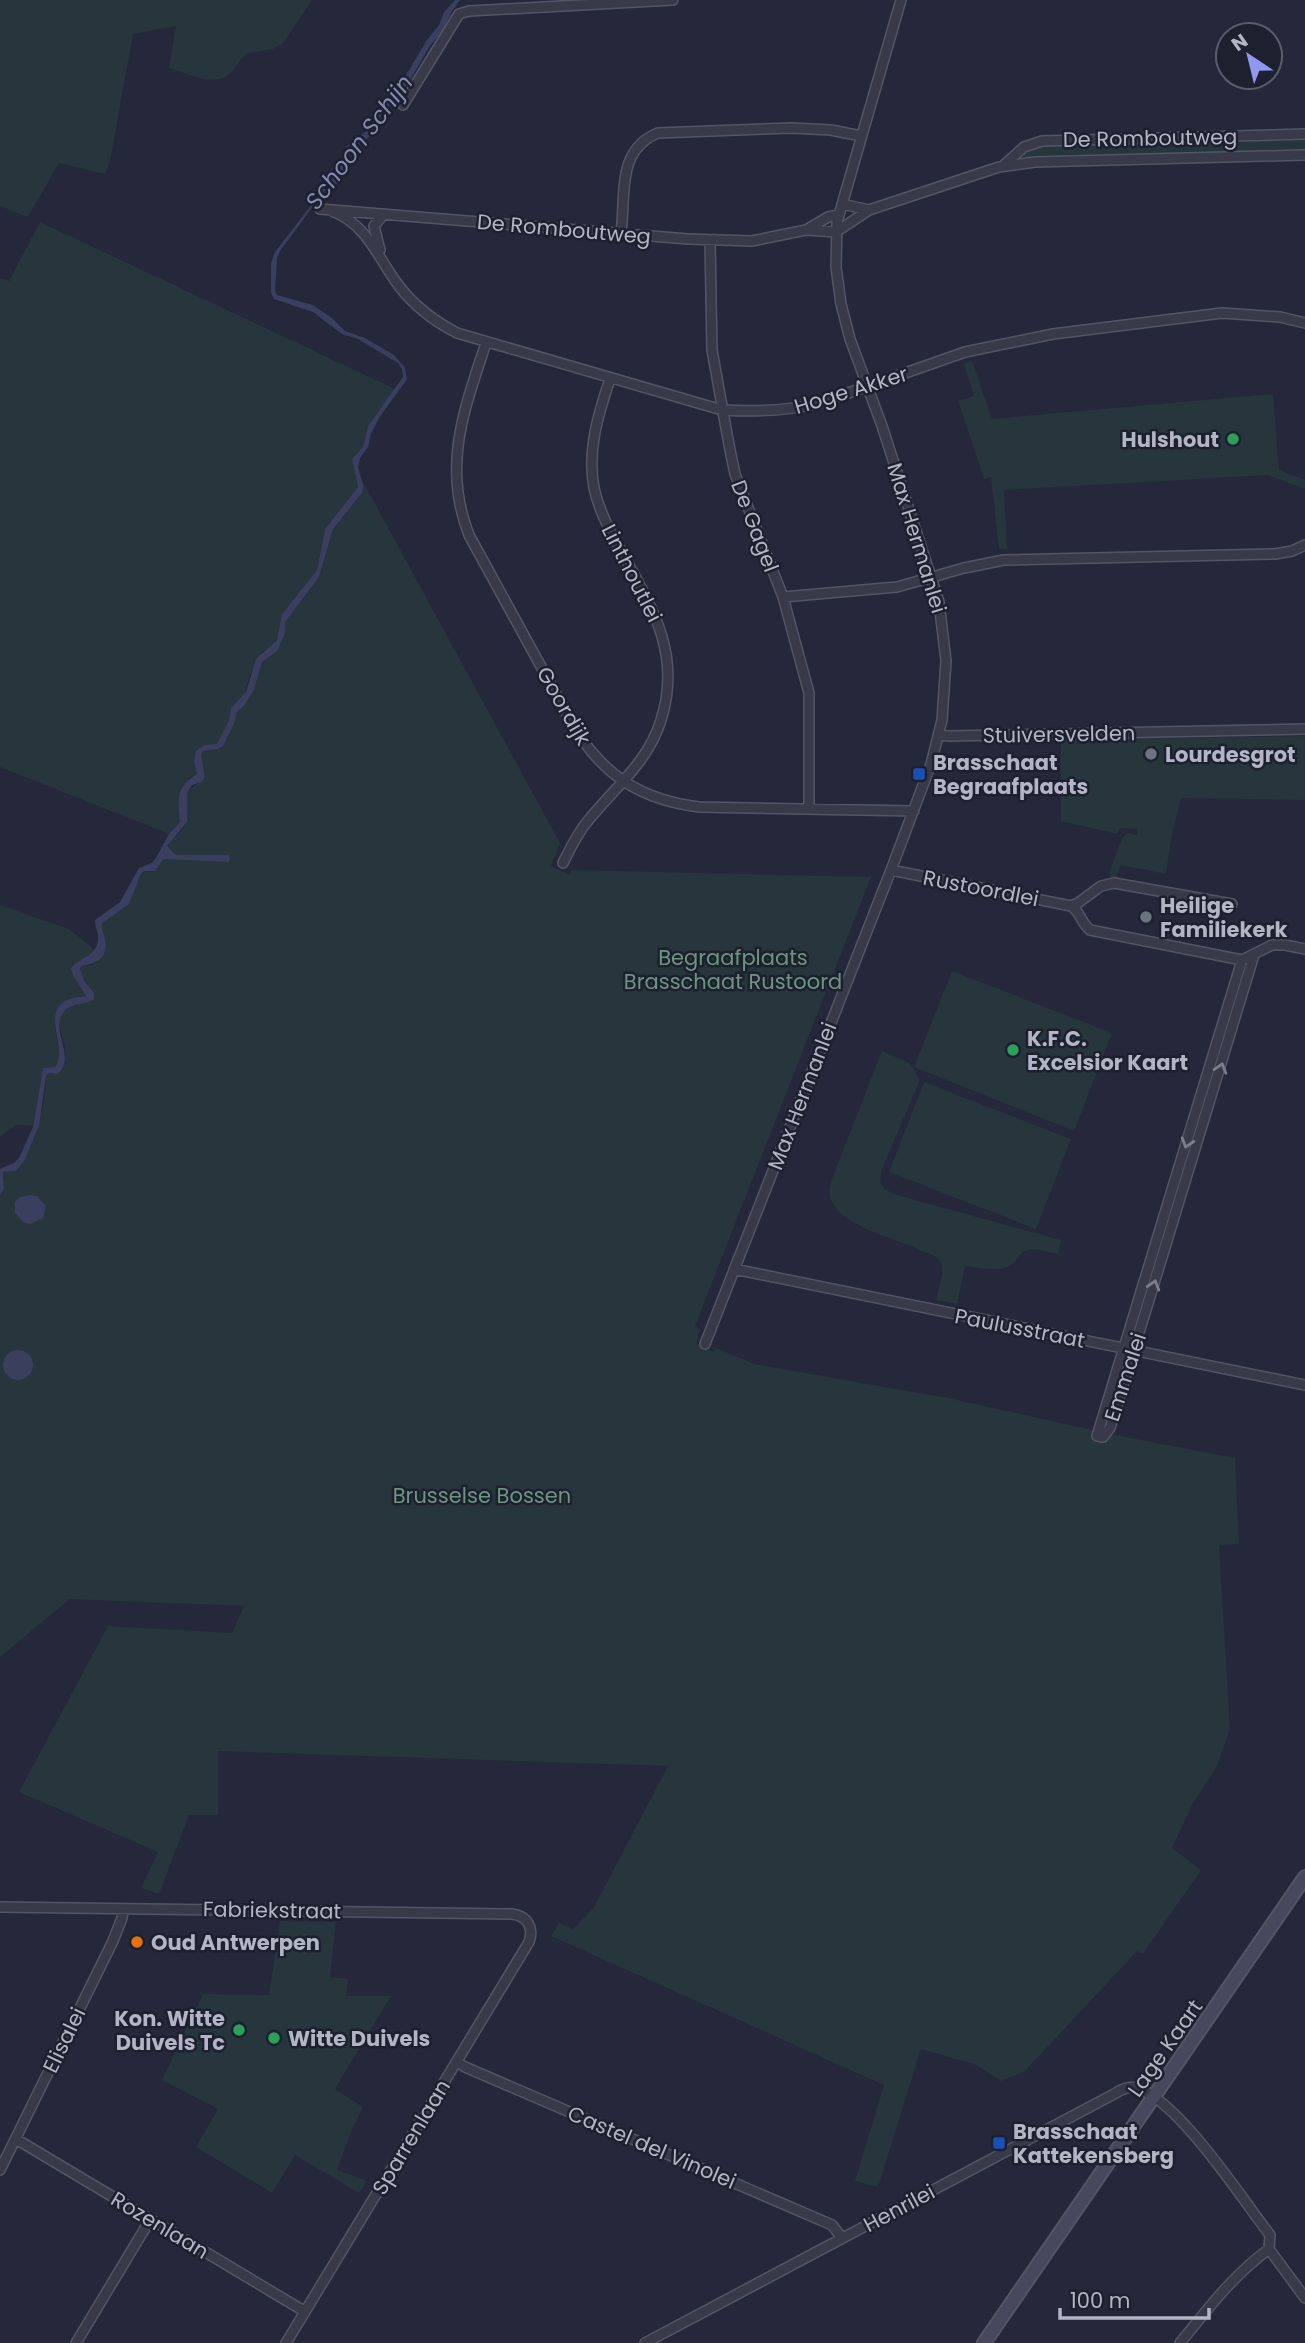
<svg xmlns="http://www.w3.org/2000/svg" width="1305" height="2343" viewBox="0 0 1305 2343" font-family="Poppins,sans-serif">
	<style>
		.green { fill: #27353c }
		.water { fill: #3a3f60 }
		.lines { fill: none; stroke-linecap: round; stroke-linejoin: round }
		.street-casing { stroke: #535565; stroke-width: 12 }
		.secondary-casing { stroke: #535565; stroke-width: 16 }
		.street { stroke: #383a4a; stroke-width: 9 }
		.secondary { stroke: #46495d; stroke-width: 12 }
		.oneway { stroke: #7c7e8e }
		.leisure-dot { fill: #2e9e5b; stroke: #1d202f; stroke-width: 2.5 }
		.worship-dot { fill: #6b7280; stroke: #1d202f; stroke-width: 2.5 }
		.transit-dot { fill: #1a4fb4; stroke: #1d202f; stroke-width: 2.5 }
		.food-dot { fill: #e8710a; stroke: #1d202f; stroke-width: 2.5 }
		.labels { text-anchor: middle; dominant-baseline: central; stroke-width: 5; stroke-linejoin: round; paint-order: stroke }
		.street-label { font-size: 21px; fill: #b3b5c6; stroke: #1d202f }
		.poi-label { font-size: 21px; font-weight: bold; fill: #b3b5c6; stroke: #1d202f; text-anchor: start }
		.park-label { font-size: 21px; fill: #6c9581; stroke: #1d202f }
		.water-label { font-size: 23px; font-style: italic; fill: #858bb0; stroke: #1d202f }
	</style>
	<rect width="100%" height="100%" fill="#24283a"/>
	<path class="green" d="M0 0H312L283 43 273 49 248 53C240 58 237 68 229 74 213 88 187 73 169 68L176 26 133 34 110 161 105 174 59 163 28 217 0 206Z
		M1305 137V150L1026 158 1023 155 1025 151 1037 145Z
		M40 222 395 389 368 426 363 447 352 459 358 487 325 529 317 570 282 614 279 636 269 648 262 652 250 675 244 696 234 704 229 720 217 745C193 743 195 755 197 774L188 779 180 822 169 834 0 767V278L9 281Z
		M972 361 992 419 1273 394 1279 470 1305 480V489L1268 475 1004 490 1007 549H999L991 477 984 479 958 401 974 396 964 364Z
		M361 478 560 843 551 866 570 875 572 870 871 877 695 1326 700 1330 696 1344 714 1352 716 1348 754 1364 948 1398 1115 1435 1235 1458 1239 1544 1219 1545 1230 1729 1217 1766 1192 1805 1172 1848 1201 1870 1143 1954 1137 1951 1024 2072 1001 2081 976 2065 921 2049 878 2187 855 2181 884 2085 551 1936 559 1923 573 1929 593 1909 668 1766 218 1751V1815H189L159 1894 141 1888 158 1852 19 1792 108 1626 232 1633 244 1606 70 1599 0 1657V1195L4 1188 3 1172 16 1171 25 1160 37 1132 44 1100 46 1076 49 1073 54 1074C57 1069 64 1060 65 1054 67 1042 55 1027 62 1015 70 1001 87 1008 94 997 93 984 78 980 81 966L92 965 102 958 105 941 101 924 108 917 129 904 141 874 144 871 152 872 171 841 185 826C191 807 176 791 202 782L205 775 200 755 203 751 218 749 223 746 234 724 237 712 244 706 254 690 262 662 277 650 285 634V622L319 577 333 529 362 493Z
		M1305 736V800L1181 798 1171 839 1166 874 1121 865 1116 878 1111 877 1109 873 1122 838 1127 833 1137 835 1138 829 1120 828 1117 834 1061 821V740Z
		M0 905 69 929 95 950C89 959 78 958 71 968L86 996 68 999 55 1029 60 1056 55 1067 43 1068 33 1126 16 1125 0 1137Z
		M952 971 1112 1033 1074 1131 914 1067Z
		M882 1051 910 1063 920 1080 882 1169 880 1182 884 1189 897 1195 1061 1240 1058 1254C1047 1252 1030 1245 1021 1254 1017 1259 1015 1263 1009 1266 996 1273 979 1267 965 1266L957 1304 936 1300C938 1290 945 1270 941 1262 938 1256 928 1253 922 1251 899 1239 842 1227 832 1202 828 1195 830 1188 831 1181Z
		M924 1082 1071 1139 1036 1229 889 1172Z
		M280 1921 336 1922 330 1977 348 1979 346 1996H391L335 2089 363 2107 351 2132 337 2170 367 2181 359 2193 295 2155 272 2193 196 2147 218 2109 162 2080 203 1994 269 1995Z"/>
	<path class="water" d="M455 0H460L452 11 443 30 429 47 409 82 380 117 372 135 351 149 339 183 331 185 325 190 280 251 277 258 275 290 277 295 313 305 332 318 345 331 365 338 394 355 405 368 407 379 379 418 371 434 368 447 360 458 358 467 363 486 362 493 333 529 319 577 285 622V634L277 651 262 662 254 690 244 706 237 712 234 724 223 746 218 749 203 751 201 755 205 777 202 782 192 785 187 793V822L167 846 176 855H229L230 859 228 862 163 859 155 871H144L141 874 129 904 102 923C101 929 104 933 105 940 108 958 97 964 81 966L80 969 84 980 94 993V999C85 1006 72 1002 64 1012 49 1030 77 1056 58 1074L49 1073 46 1076 39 1126 25 1160 16 1171 3 1172 4 1188 0 1195V1169L14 1163 19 1158 33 1127 43 1068 55 1067C69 1048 39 1011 69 999 75 997 81 997 86 996L73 975 71 968C81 956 99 956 98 937 98 931 95 927 95 920L120 902 139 868 152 863 156 858 169 834 180 822C178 799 175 788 197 774L194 761 196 751 205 745 217 744 229 720 231 708 246 692 256 659 277 640 282 614 317 570 325 529 358 487 352 459 363 447 368 426 403 377 402 369 398 363 358 339 342 334 313 312 274 299 271 292V263L275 252 316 199 320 186 338 175 346 147 369 129 378 111 397 90 427 40 439 25 444 12Z
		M30 1195 37 1196 46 1206 43 1218 30 1224 23 1222 15 1213V1202L20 1197Z
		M3 1365a15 15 0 1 1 30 0a15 15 0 1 1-30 0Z"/>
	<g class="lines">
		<g class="street-casing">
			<path id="street" d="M403 105 459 14 469 11 673 0
				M1004 165 1024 147 1042 141 1305 134
				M842 204 869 210
				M320 209 688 239 752 241 806 230 836 232 869 210 999 167 1035 162 1305 155
				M332 211C368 225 377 257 399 286 415 307 434 321 457 333L722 410C755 412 785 411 817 404L965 352 1053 334 1222 313 1280 317 1305 323
				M806 230 828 217 839 215
				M621 233C626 195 616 150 658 133L792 128 831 130 861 136
				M710 241 712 350 729 445 735 474 783 597 809 693V808
				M380 250 374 226 384 214
				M486 343C464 410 442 466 469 535L573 725C603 776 642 800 699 807L914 811
				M783 597 897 587 964 568 1004 560 1275 554 1292 551 1305 545
				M939 735 949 736 1305 729
				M563 863C570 849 577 834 587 822 613 789 648 763 661 720 682 654 652 607 621 551 610 531 599 511 594 488 587 450 598 415 610 379
				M891 870 1071 906C1080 911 1081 923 1090 930L1242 960 1272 945H1285L1305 949
				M1071 906 1078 903 1101 886 1114 883 1232 904
				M734 1269 1305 1385
				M705 1344 891 870 931 764 942 720 946 661 939 602 882 426 850 339 841 304 836 267 837 222 901 0
				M1097 1436 1103 1437 1110 1428 1254 955
				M1097 1436 1242 960
				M0 1907 512 1914C528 1916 534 1928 529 1942L286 2343
				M457 2062 465 2067 832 2225 842 2238
				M16 2139 304 2311
				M0 2170 113 1941 122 1918 123 1909
				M76 2343 150 2220
				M645 2343 1116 2093C1122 2089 1129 2086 1136 2088 1178 2099 1242 2199 1270 2235L1269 2249 1305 2298
				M1180 2343C1208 2309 1233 2275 1269 2249"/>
		</g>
		<g class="secondary-casing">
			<path id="secondary" d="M984 2343 1305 1877"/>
		</g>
		<use href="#street" class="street"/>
		<use href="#secondary" class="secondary"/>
	</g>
	<defs><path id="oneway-chevron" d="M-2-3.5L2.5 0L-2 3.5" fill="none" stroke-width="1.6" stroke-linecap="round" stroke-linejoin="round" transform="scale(1.75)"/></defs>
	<g class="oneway">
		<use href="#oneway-chevron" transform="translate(1221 1068) rotate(-73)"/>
		<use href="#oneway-chevron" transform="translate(1187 1143) rotate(107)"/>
		<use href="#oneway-chevron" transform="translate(1154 1285) rotate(-73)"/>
	</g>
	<g class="leisure-dot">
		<circle cx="1233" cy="439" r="7"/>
		<circle cx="1013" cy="1050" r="7"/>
		<circle cx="239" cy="2030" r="7"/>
		<circle cx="274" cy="2038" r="7"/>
	</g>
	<g class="worship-dot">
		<circle cx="1151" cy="754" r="7"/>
		<circle cx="1146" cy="917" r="7"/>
	</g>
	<g class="transit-dot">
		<rect x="912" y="767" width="14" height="14" rx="3.5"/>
		<rect x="992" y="2136" width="14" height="14" rx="3.5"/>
	</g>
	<circle class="food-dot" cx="137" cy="1942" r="7"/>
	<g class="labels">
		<g class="street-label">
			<text transform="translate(1150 138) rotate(-1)">De Romboutweg</text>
			<text transform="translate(564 229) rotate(5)">De Romboutweg</text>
			<text transform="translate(851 390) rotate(-17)">Hoge Akker</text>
			<text transform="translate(755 526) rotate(69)">De Gagel</text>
			<text transform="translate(917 538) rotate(73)">Max Hermanlei</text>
			<text transform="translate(632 573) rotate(63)">Linthoutlei</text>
			<text transform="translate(564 706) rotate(60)">Goordijk</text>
			<text transform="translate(1059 734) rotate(-1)">Stuiversvelden</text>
			<text transform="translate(981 888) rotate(11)">Rustoordlei</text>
			<text transform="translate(802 1096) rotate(-69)">Max Hermanlei</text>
			<text transform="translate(1020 1328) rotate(11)">Paulusstraat</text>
			<text transform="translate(1125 1377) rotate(-72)">Emmalei</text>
			<text transform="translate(272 1910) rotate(1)">Fabriekstraat</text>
			<text transform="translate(64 2040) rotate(-64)">Elisalei</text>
			<text transform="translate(1165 2048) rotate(-55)">Lage Kaart</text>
			<text transform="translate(411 2137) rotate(-59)">Sparrenlaan</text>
			<text transform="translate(652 2147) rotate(23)">Castel del Vinolei</text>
			<text transform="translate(899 2208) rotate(-28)">Henrilei</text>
			<text transform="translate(160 2225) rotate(31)">Rozenlaan</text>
		</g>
		<g class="poi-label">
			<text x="1219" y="439" text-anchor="end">Hulshout</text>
			<text x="1165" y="754">Lourdesgrot</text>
			<text x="933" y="762">Brasschaat<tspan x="933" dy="24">Begraafplaats</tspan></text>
			<text x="1160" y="905">Heilige<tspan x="1160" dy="24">Familiekerk</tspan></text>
			<text x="1027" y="1038">K.F.C.<tspan x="1027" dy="24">Excelsior Kaart</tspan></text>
			<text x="151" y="1942">Oud Antwerpen</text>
			<text x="225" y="2018" text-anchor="end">Kon. Witte<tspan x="225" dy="24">Duivels Tc</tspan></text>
			<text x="288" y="2038">Witte Duivels</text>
			<text x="1013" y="2131">Brasschaat<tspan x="1013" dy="24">Kattekensberg</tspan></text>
		</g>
		<g class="park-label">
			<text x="733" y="957">Begraafplaats<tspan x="733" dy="24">Brasschaat Rustoord</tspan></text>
			<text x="482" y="1495">Brusselse Bossen</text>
		</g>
		<g class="water-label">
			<text transform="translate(359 142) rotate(-53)">Schoon Schijn</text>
		</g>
	</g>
	<g transform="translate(1249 56) rotate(325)"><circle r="33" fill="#1d202f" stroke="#595c6b" stroke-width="2"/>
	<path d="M0-5L12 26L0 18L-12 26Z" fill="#8f99f0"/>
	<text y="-10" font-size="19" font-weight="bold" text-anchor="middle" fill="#b3b5c6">N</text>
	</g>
	<path d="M1060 2308v10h149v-10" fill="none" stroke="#b3b5c6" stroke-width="3.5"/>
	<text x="1070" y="2308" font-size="21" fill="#b3b5c6" stroke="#1d202f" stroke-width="5" paint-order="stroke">100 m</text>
</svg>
